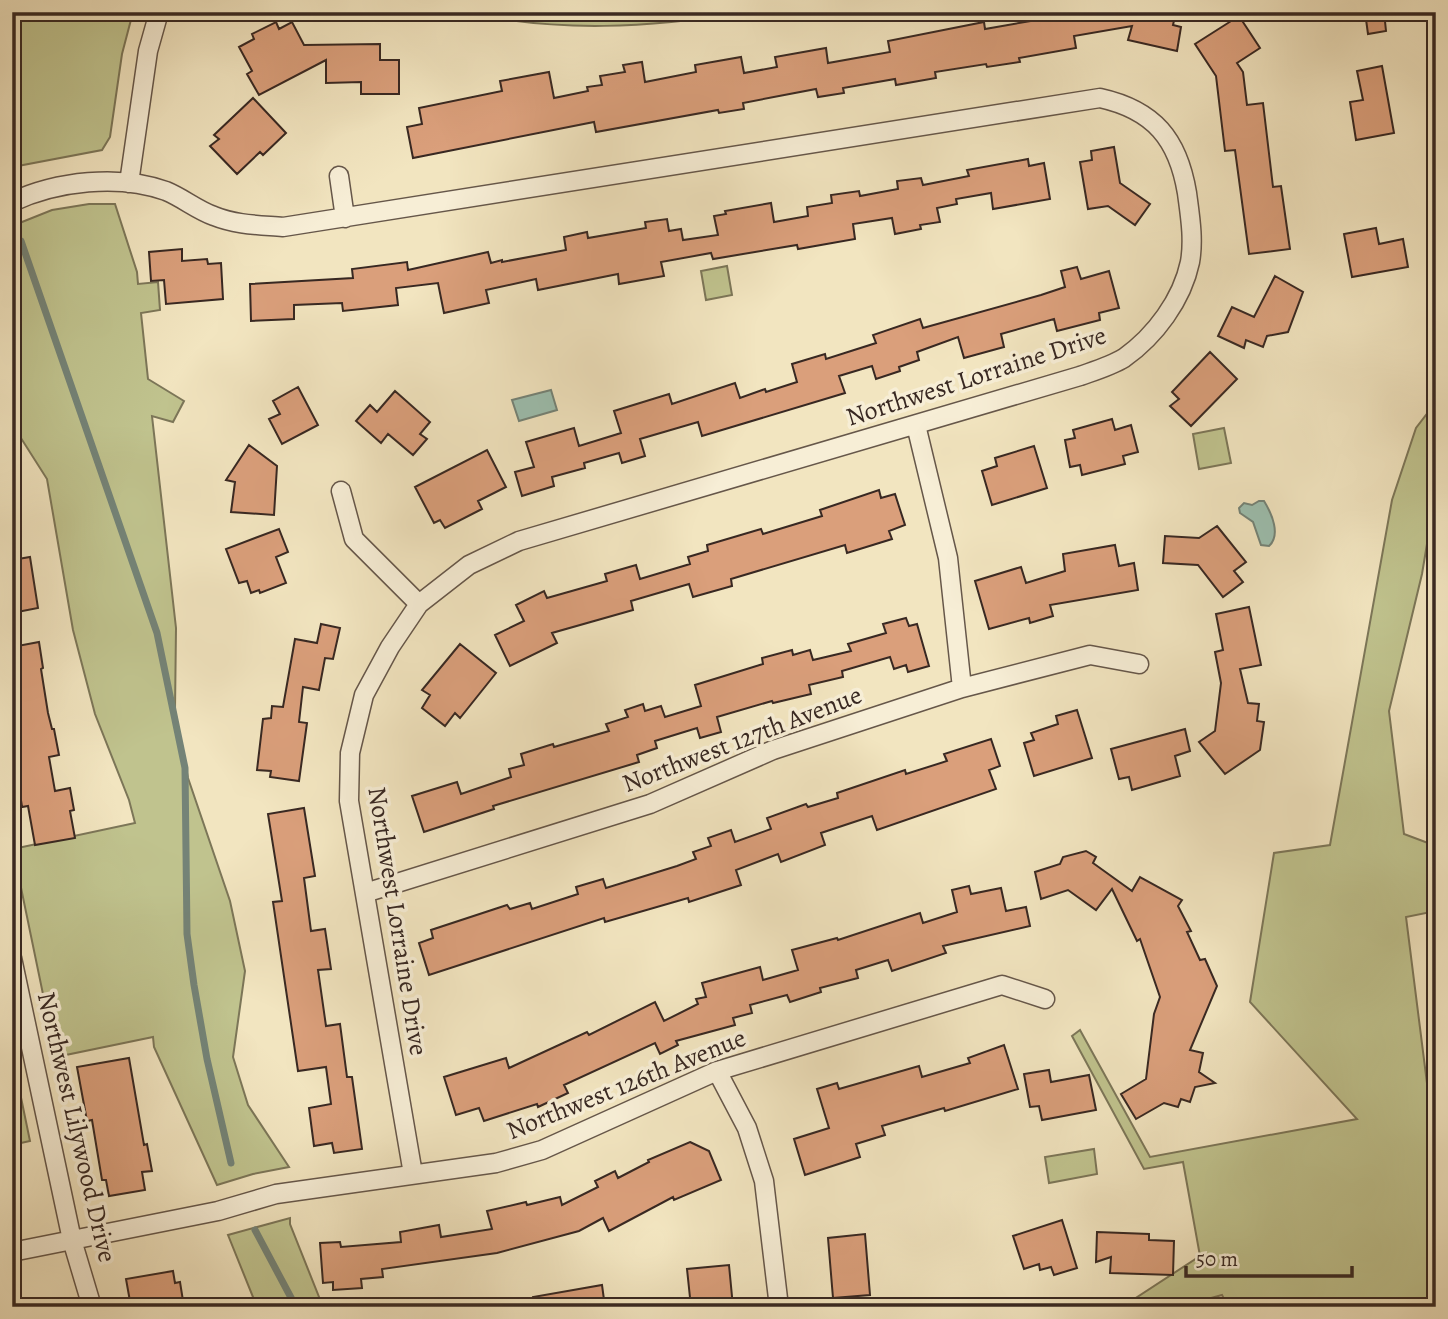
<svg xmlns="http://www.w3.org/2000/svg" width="1448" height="1319" viewBox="0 0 1448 1319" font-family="Alegreya,serif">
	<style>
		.green { fill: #c0c38e; stroke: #7c7658; stroke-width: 2 }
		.water { fill: #9cbfaf; stroke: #748377; stroke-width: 2 }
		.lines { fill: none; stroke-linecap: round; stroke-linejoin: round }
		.stream { stroke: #748377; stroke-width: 7 }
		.building { fill: #da9f7b; stroke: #382822; stroke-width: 2 }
		.minor-casing { stroke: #66574a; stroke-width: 21 }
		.minor { stroke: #f7eed6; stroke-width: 18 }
		.labels { text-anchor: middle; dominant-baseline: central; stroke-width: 7; stroke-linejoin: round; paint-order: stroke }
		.street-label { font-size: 26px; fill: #382822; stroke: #f7eed6 }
	</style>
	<rect width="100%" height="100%" fill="#f2e5c0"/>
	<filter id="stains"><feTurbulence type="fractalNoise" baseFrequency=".00286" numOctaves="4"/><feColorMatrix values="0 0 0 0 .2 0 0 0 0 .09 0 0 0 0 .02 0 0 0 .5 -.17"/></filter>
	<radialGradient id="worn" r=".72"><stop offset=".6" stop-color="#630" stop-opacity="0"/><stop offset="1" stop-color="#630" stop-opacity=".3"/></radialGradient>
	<path class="green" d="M12 12H133L122 54 110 137 102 150 18 166 12 170Z
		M462 12H747C649 28 559 33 462 12Z
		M89 204H115L137 272 138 284 158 282 160 310 141 313 148 379 184 401 173 422 152 416 176 628 175 711 188 778 230 901 245 971 233 1057 248 1105 289 1167 253 1174 217 1185 154 1047 153 1037 56 1057 13 849 135 823 129 800 95 714 73 630 47 479 12 424V226L52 210Z
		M727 266 732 295 706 300 701 271Z
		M1436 402V490L1422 574 1389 711 1404 834 1436 846V911L1406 917 1431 1115H1436V1307H1228L1222 1295 1179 1307H1122L1200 1256 1183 1162 1144 1169 1072 1036 1080 1030 1150 1157 1357 1119 1250 1002 1274 853 1330 845 1392 500 1416 428Z
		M1224 428 1231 463 1199 469 1193 434Z
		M12 1054 30 1141 12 1145Z
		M1094 1149 1097 1174 1049 1183 1045 1157Z
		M290 1218V1224L323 1307H257L228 1235Z"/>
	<path class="water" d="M551 390 557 410 519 421 512 400Z
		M1259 501H1264C1272 514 1281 535 1269 546L1261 545 1253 522 1240 513 1239 508 1244 503 1252 505Z"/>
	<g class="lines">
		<path class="stream" d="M21 241 157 633 185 768 187 934 194 985 207 1059 231 1163
			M255 1230 296 1307"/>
	</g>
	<path class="building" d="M1065 12H1176L1173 25 1181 27 1177 51 1128 40 1132 26 1074 36 1076 48 1019 58 1020 62 987 67 986 64 935 72 936 78 896 85 895 79 843 88 844 93 818 97 816 89 743 103 744 109 719 113 718 110 596 132 594 122 413 158 407 127 422 124 419 108 502 91 500 81 549 72 554 98 588 91 587 87 602 85 600 76 625 72 623 65 642 62 645 82 696 72 695 65 741 57 744 73 777 67 775 57 826 48 828 63 890 52 888 41 984 22 985 29 1031 21 1030 18Z
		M1365 12H1384L1386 31 1368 34Z
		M1239 16 1260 48 1237 63 1243 72 1247 105 1263 103 1273 187 1281 186 1290 249 1249 254 1235 150 1225 151 1216 76 1195 44Z
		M276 22 279 29 292 22 304 45 380 44V60H399V94H361V82L326 83V60L259 95 247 74 252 71 239 47 254 39 252 34Z
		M1382 66 1394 133 1356 140 1350 102 1363 100 1357 71Z
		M253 98 286 133 263 155 260 152 237 174 210 146 219 139 214 135Z
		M1114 147 1120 183 1150 204 1135 225 1108 206 1088 209 1080 162 1092 160 1091 151Z
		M1028 159 1029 166 1044 163 1050 199 993 209 991 193 956 199 957 204 937 208 940 222 920 225 921 229 895 234 892 218 853 224 855 239 798 249 797 245 713 259 711 253 661 262 664 276 619 284 618 274 538 290 536 279 486 290 489 303 444 313 438 283 396 288 398 305 343 311 342 303 294 305V319L251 321 250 284 353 278 352 269 407 262 408 270 488 252 491 263 502 260V262L566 250 564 237 587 232 588 238 646 228 645 222 667 219 669 231 681 229 683 240 718 235 714 216 726 214 725 211 771 203 774 222 808 216 807 207 832 203 831 195 859 191 860 196 898 189 897 181 921 178 923 185 969 176 967 170Z
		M1376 228 1379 244 1403 239 1408 267 1352 277 1344 234Z
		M182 249V261L207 259 208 264 221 263 223 299 166 304 164 280 151 281 149 252Z
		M1077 267 1081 279 1109 271 1119 308 1099 313 1100 320 1057 331 1054 319 1001 334 1004 347 964 358 958 337 917 352 919 360 899 367 900 371 876 379 872 366 839 376 845 393 702 436 698 422 640 439 645 456 622 463 619 453 584 463 585 468 552 477 554 486 522 496 515 472 534 467 526 442 574 428 579 446 621 433 614 411 669 394 672 404 735 383 740 398 765 389 766 392 797 382 792 364 825 354 826 359 876 343 873 335 920 319 923 328 1041 295 1065 287 1061 271Z
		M1275 276 1303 292 1288 332 1267 336 1263 347 1246 340 1244 348 1218 336 1232 307 1254 317Z
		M1210 352 1237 379 1191 426 1170 406 1179 399 1172 392Z
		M298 387 318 425 282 444 269 419 280 414 273 401Z
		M395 391 430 422 420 434 427 439 413 455 388 434 381 443 356 421 370 405 377 412Z
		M1112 419 1115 430 1131 425 1138 452 1123 456 1125 464 1082 475 1080 465 1070 467 1065 440 1075 438 1073 430Z
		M249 445 277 466 274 515 231 512 235 482 226 480Z
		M1034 446 1047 488 992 505 982 471 997 466 995 458Z
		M487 450 506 487 478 501 482 509 445 528 440 520 434 523 415 487Z
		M879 490 881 498 895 494 905 525 889 531 892 539 847 553 845 545 731 579 732 586 693 597 689 584 631 601 633 610 552 633 557 643 510 666 495 635 524 621 516 605 544 591 547 598 607 581 605 574 636 565 640 579 690 564 688 557 708 551 707 545 761 529 763 534 822 516 820 510Z
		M1217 526 1246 562 1234 571 1243 582 1223 597 1198 565 1163 563 1165 536 1199 538Z
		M279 529 288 552 276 557 286 583 260 593 259 590 251 593 247 581 239 583 226 549Z
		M1115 545 1119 566 1134 563 1138 590 1050 605 1053 616 1030 623 1029 618 989 629 975 581 1021 567 1026 583 1065 571 1063 554Z
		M30 557 38 608 12 613V560Z
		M1249 607 1261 665 1240 669 1248 703 1259 704 1257 721 1264 722 1260 750 1225 774 1199 742 1215 731 1221 683 1215 652 1223 650 1216 614Z
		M906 618 909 626 917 624 929 666 908 672 906 665 894 669 890 657 842 671 843 677 809 685 811 694 773 703 772 701 717 717 721 732 700 738 697 728 655 741 657 748 637 755 639 762 493 806 494 809 424 832 412 796 457 782 461 794 511 777 509 769 524 765 521 754 553 744 554 747 609 731 606 724 628 717 625 710 643 704 645 711 661 706 665 717 701 706 695 685 763 664 762 658 792 650 793 655 810 650 813 660 851 651 848 644 886 633 883 624Z
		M321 624 340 628 333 659 325 658 319 690 303 687 299 722 307 723 299 781 270 777 271 771 257 770 263 719 271 718 272 706 283 707 295 639 317 643Z
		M39 642 43 668 41 669 48 713 52 729H54L59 755 49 757 55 791 70 788 74 810 70 811 75 838 35 845 28 806 22 807 12 740V647Z
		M460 644 496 673 460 718 455 713 445 726 422 708 430 695 422 690Z
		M1077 710 1092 758 1034 776 1024 743 1034 740 1031 733 1058 724 1056 716Z
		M1185 729 1190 751 1175 756 1180 776 1132 790 1129 777 1119 779 1111 749Z
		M991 739 1000 766 989 770 996 789 877 830 872 816 821 833 825 845 781 862 778 854 736 870 741 885 689 902 688 898 605 922 604 918 429 975 419 943 433 938 431 930 507 905 510 909 530 903 532 909 578 894 576 887 603 879 606 888 677 866 696 859 693 852 711 846 708 838 731 830 735 842 771 829 767 818 806 804 808 807 838 798 837 793 905 770 906 774 947 761 944 754Z
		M304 808 315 876 304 878 311 931 325 929 331 969 318 970 326 1026 340 1024 347 1077H352L362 1149 334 1153 332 1143 314 1146 309 1108 331 1104 326 1067 298 1071 273 902 282 901 268 814Z
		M1086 851 1096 857 1093 863 1132 891 1140 877 1182 900 1178 906 1191 931 1187 932 1200 960 1205 959 1217 986 1190 1050 1203 1053 1199 1072 1215 1083 1195 1087 1190 1102 1181 1099 1178 1107 1164 1103 1136 1119 1121 1094 1146 1079 1154 1014 1160 997 1140 939 1137 941 1112 889 1096 910 1068 890 1041 899 1035 872 1060 864 1063 857Z
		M969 886 971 894 1001 888 1006 911 1026 907 1030 926 943 946 946 953 892 971 888 960 856 970 858 978 820 988 821 992 790 1002 787 995 750 1005 752 1013 733 1018 735 1025 676 1041 678 1045 660 1054 655 1043 564 1085 568 1093 538 1107 537 1104 484 1121 479 1108 456 1115 444 1077 506 1058 509 1068 587 1032 589 1035 655 1002 664 1021 698 1004 696 999 706 997 702 983 760 967 763 980 798 970 792 950 837 938 838 940 920 913 923 923 957 912 952 890Z
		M1004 1045 1018 1089 945 1111 944 1108 882 1126 885 1135 856 1144 860 1157 805 1175 794 1139 829 1128 817 1089 837 1083 839 1089 919 1066 922 1077 970 1063 968 1058Z
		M129 1058 144 1145 147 1144 152 1171 142 1172 145 1190 109 1196 106 1180H102L92 1120 87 1121 77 1067Z
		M1049 1070 1051 1082 1089 1075 1096 1110 1042 1120 1039 1106 1030 1107 1024 1074Z
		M690 1142 709 1151 721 1180 674 1200 673 1197 609 1231 603 1218 579 1231 497 1253 382 1269 383 1277 361 1279 362 1288 333 1290V1282L323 1283 320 1243 340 1242 341 1247 401 1242 400 1232 439 1225 441 1237 492 1229 487 1211 526 1202 527 1205 560 1197 562 1205 598 1187 595 1181 615 1171 618 1178 649 1162 648 1160Z
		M1062 1220 1077 1268 1054 1275 1051 1267 1040 1270 1039 1264 1024 1269 1013 1236Z
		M1097 1232 1149 1234V1240L1174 1241 1173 1275 1110 1273 1111 1257 1096 1262Z
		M865 1234 870 1295 833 1298 828 1238Z
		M729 1265 733 1307H691L687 1269Z
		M173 1271 175 1283 180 1282 184 1307H131L126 1279Z
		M602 1285 605 1307H534L533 1297Z"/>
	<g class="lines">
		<g class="minor-casing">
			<path id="minor" d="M339 176 345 218
				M129 183 148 51 159 12
				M12 202C57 181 119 174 166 191 183 198 197 210 214 216 236 225 260 225 283 227L1100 98C1154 110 1178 139 1187 193 1190 216 1194 239 1190 262 1182 300 1155 336 1124 358 1111 366 1094 371 1080 376L519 541 469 565 419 604 390 647 364 695 350 753 349 801 413 1174
				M916 425 948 558 962 688
				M341 491 354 539 419 604
				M365 893 650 804 773 750 962 688 1090 655 1139 664
				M12 958 72 1240 92 1307
				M717 1071 747 1128 764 1181 779 1307
				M12 1252 218 1211 276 1194 496 1163 542 1150 717 1071 1002 985 1045 999"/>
		</g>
		<use href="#minor" class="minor"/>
	</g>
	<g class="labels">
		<g class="street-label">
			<text transform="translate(976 376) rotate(-18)">Northwest Lorraine Drive</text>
			<text transform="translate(742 739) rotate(-21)">Northwest 127th Avenue</text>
			<text transform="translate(398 921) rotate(81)">Northwest Lorraine Drive</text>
			<text transform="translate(626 1084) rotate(-22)">Northwest 126th Avenue</text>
			<text transform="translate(77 1127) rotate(77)">Northwest Lilywood Drive</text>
		</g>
	</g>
	<rect width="1448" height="1319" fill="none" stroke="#f2e5c0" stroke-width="42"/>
	<rect x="14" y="14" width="1420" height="1291" fill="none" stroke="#382822" stroke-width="3.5"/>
	<rect x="21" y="21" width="1406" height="1277" fill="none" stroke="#382822" stroke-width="2"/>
	<path d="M1186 1266v10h166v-10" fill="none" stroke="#382822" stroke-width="3.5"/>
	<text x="1196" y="1266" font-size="21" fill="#382822" stroke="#f7eed6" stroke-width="5" paint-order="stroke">50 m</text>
	<rect width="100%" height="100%" filter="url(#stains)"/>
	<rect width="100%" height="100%" fill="url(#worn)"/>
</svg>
